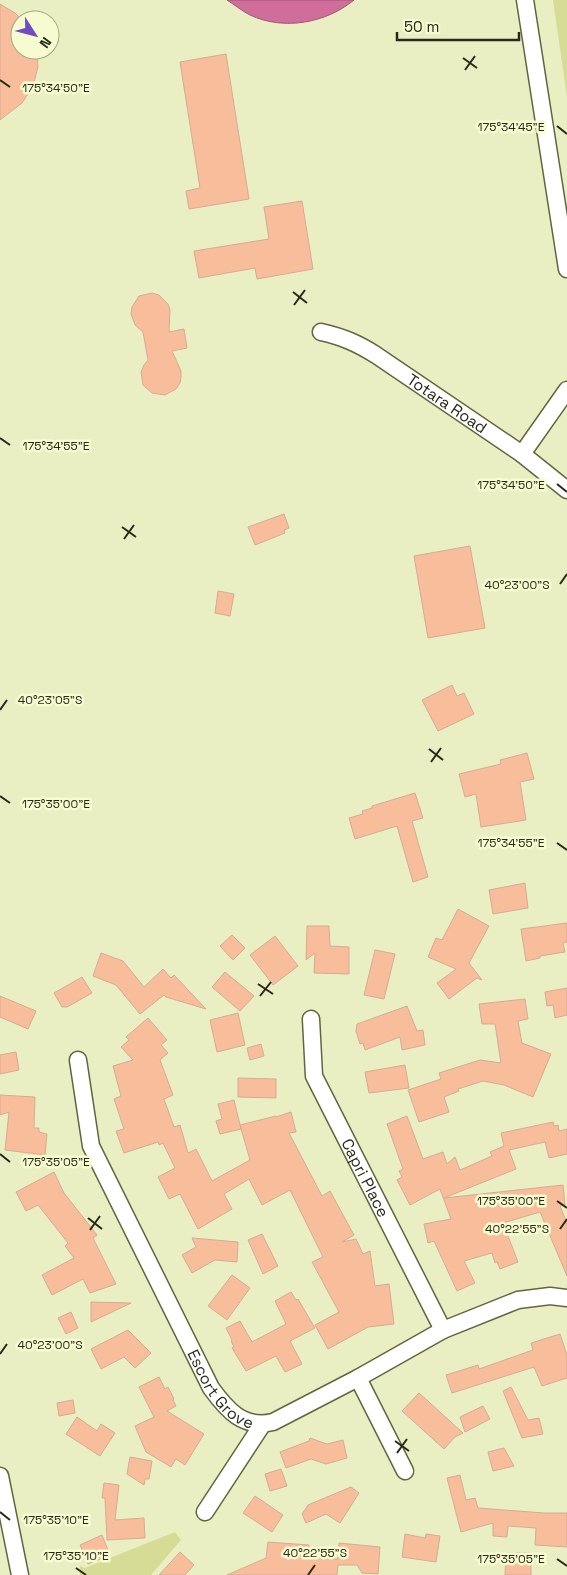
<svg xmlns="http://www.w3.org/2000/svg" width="567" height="1575" viewBox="0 0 567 1575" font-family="'Space Grotesk',sans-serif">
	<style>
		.green { fill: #d6dc96 }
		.water { fill: #d16d9b; stroke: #9e5974 }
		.building { fill: #f8be9b; stroke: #d4ac94 }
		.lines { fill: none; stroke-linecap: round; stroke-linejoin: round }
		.street-casing { stroke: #62663e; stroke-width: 19 }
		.street { stroke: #fff; stroke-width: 16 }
		.ticks { fill: none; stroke: #282a19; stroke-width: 2 }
		.labels { text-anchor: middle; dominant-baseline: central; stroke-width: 5; stroke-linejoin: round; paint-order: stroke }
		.street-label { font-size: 16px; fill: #282a19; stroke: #f7fcd0 }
		.ticks-label { font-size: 12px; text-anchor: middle; fill: #282a19; stroke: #f7fcd0; stroke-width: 5; stroke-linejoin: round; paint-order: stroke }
	</style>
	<rect width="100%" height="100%" fill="#eaefc3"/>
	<path class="green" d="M553 0H567V97Z
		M175 1532 181 1540 151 1575H80V1566L85 1568Z"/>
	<path class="water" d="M227 0H354C326 23 284 31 250 15 242 11 235 5 227 0Z"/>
	<path class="building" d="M0 4 15 13 20 18V50H37L38 67 33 86 22 103 0 120Z
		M226 54 249 199 189 209 186 191 200 188 180 62Z
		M302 201 313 269 257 279 255 268 199 278 194 251 269 239 264 207Z
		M152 293 159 295 168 304 170 310 169 332 184 329 187 348 172 351 181 371V377L180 383 176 389 165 395 152 393 143 385 141 372 144 365 148 360 143 332 135 325 131 314 132 307 139 296Z
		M284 514 289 528 284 530 285 533 255 545 248 527Z
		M470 546 485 628 428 638 414 556Z
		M218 591 234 594 230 616 215 613Z
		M452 685 457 696 464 693 474 714 438 731 422 700Z
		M527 753 534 779 520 782 526 820 481 827 476 794 465 797 459 774 501 764 500 760Z
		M415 793 423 818 412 821 428 877 413 882 397 826 355 839 349 818 363 814 362 811 372 808V806Z
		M525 883 528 908 493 914 489 890Z
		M458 909 489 926 469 963 482 980 477 978 449 999 437 983 456 969 428 957 436 938 442 940Z
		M567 923V942L563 943 565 952 540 956V958L526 961 521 929Z
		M307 926H329L330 946 349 947V974L314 973 315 953 306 960Z
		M232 935 245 948 233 960 220 946Z
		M275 936 298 966 273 985 250 955Z
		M375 950 395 954 384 999 364 995Z
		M101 953 123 961 144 987 163 969 171 978 174 975 206 1009 166 997 164 995 140 1014 116 985 93 976Z
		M225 972 254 996 240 1011 212 987Z
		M82 977 92 993 67 1007H62L54 993Z
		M567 988V1015L555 1018 553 1005 547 1006 545 992Z
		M0 996 36 1011 28 1029 0 1017Z
		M525 999 528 1019 518 1021 522 1043 551 1054 533 1097 504 1085 483 1081 458 1089 459 1091 444 1097 449 1112 419 1122 408 1090 441 1079 439 1073 480 1060 501 1063 495 1024H482L479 1004Z
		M407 1006 417 1031 423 1030 425 1045 402 1050 400 1037 365 1050 363 1043 360 1044 356 1031 357 1024Z
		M238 1013 245 1045 217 1052 210 1020Z
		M148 1018 167 1040 161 1045 168 1053 160 1060 173 1095 164 1099 174 1127 180 1125 188 1153 196 1149 212 1181 250 1160 240 1125 276 1116V1117L291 1112 296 1132 289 1133 322 1196 330 1191 354 1235 342 1242 356 1239 363 1254 370 1251 375 1286 389 1284 394 1324 368 1327 328 1349 315 1325 339 1312 312 1262 323 1257 290 1190 262 1205 249 1179 224 1194 232 1209 198 1229 180 1194 169 1199 158 1177 175 1168 163 1143 159 1145 158 1142 124 1153 116 1131 124 1129 114 1099 121 1096 113 1066 133 1060 121 1047 129 1040 126 1037Z
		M261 1044 264 1056 250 1060 247 1048Z
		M16 1052 19 1070 0 1074V1055Z
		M405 1065 409 1088 369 1093 365 1072Z
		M238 1078 276 1079V1098L238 1097Z
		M0 1095 35 1097 34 1128H39V1132L47 1134 45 1155 5 1150 9 1112 0 1115Z
		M234 1100 241 1129 220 1134 216 1121 222 1119 218 1104Z
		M407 1116 423 1159 443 1152 447 1164 455 1157 460 1170 492 1156 490 1152 504 1146 501 1133 553 1122 554 1126 558 1125 559 1131 567 1129V1154L549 1158 545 1142 509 1150 516 1169 444 1198 563 1185 565 1205 560 1206 567 1223V1276L540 1212 503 1223 518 1262 500 1269 497 1262 495 1263 492 1253 464 1261 475 1283 457 1291 434 1241 428 1243 424 1224 451 1219 440 1189 410 1205 397 1180 402 1177 399 1171 403 1169 387 1124Z
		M54 1172 64 1193 97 1235 93 1238 116 1284 90 1293 83 1279 52 1295 42 1275 74 1258 65 1246 68 1243 38 1205 26 1211 16 1192Z
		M262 1234 278 1266 263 1274 248 1240Z
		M192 1238 238 1242 237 1262 215 1260 192 1273 182 1255 196 1247Z
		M232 1275 250 1288 227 1320 208 1306Z
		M291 1292 296 1300 298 1299 315 1328 290 1341 302 1364 285 1372 276 1356 246 1371 232 1348 234 1347 231 1341 232 1340 226 1328 240 1321 252 1342 286 1324 275 1301Z
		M91 1302 131 1303 91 1322Z
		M71 1312 78 1328 66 1334 58 1318Z
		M128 1330 151 1353 135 1368 124 1357 101 1369 91 1349Z
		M560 1334 567 1355V1378L542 1386 534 1367 452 1393 446 1375 478 1365 479 1369 533 1350 531 1343Z
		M159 1377 165 1389 168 1387 174 1399 173 1400 176 1406 167 1411 204 1434 185 1465 176 1459 171 1467 146 1452 135 1426 154 1417 139 1387Z
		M511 1387 528 1420 539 1418 543 1434 522 1438 503 1391Z
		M419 1393 463 1433 455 1437 444 1449 402 1411Z
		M73 1400 75 1413 59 1416 57 1403Z
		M483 1406 490 1419 465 1432 460 1417Z
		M77 1417 97 1431 101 1424 115 1433 100 1456 66 1434Z
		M310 1438 327 1444 343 1440 347 1458 326 1464 311 1459 286 1468 280 1452 309 1441Z
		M504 1448 514 1466 493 1471 488 1452Z
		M130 1457 152 1461 149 1479H145L144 1485 127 1474Z
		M281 1469 287 1486 270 1491 265 1474Z
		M460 1475 466 1500 475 1498 478 1508 544 1513H567V1547L535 1545 536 1528 508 1526 507 1537 493 1536V1523L461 1532 447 1478Z
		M104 1483 119 1485 115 1520 144 1518 145 1538 107 1540 105 1498H102Z
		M351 1487 359 1493 340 1523 326 1514 306 1523 302 1514 308 1505Z
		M255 1496 283 1515 272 1532 243 1513Z
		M405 1534 425 1538 426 1534 440 1536 436 1562 402 1557Z
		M102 1535 110 1555 88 1564 80 1545Z
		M268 1542 309 1545 308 1557 338 1559 339 1543 380 1547 378 1574 362 1573 357 1565H338L337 1575H227L266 1558Z
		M180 1552 194 1565 185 1575H159Z
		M506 1553H531V1575H505Z"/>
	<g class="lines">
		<g class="street-casing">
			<g id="street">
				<path d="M525 0 567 269"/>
				<path id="s1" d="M321 332C343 337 357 343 376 355L522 454 567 490"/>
				<path d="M522 454 567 390"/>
				<path id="s2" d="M311 1019 314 1076 443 1330"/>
				<path id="s3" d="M78 1060 91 1146 211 1388C227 1410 243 1429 273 1422L358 1378 443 1330 518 1300 550 1296 567 1298"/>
				<path d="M358 1378 405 1471"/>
				<path d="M0 1476 20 1575"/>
				<path d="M205 1512 262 1425"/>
			</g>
		</g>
		<use href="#street" class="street"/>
	</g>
	<path class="ticks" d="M463 58 477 68M465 70 475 56M0 80 10 87M557 126 567 134M293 292 307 303M294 305 305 290M0 438 10 445M557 484 567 492M122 527 136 537M124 539 134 525M560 584 567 574M0 710 7 700M429 749 443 760M431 762 441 748M0 796 10 803M557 843 567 850M258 984 273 994M260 996 271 982M0 1154 10 1162M557 1201 567 1208M88 1218 102 1229M560 1229 567 1219M90 1230 100 1216M0 1354 7 1344M395 1441 409 1451M397 1453 407 1439M0 1512 10 1520M557 1559 567 1566M76 1568 86 1575M308 1575 315 1565"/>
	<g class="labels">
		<g class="street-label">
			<text stroke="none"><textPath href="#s1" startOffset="146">Totara Road</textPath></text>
			<text stroke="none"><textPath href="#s2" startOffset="171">Capri Place</textPath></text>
			<text stroke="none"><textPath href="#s3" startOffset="364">Escort Grove</textPath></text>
		</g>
	</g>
	<g class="ticks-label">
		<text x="56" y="92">175°34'50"E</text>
		<text x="511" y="131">175°34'45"E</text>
		<text x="56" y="450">175°34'55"E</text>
		<text x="511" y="489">175°34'50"E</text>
		<text x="517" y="589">40°23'00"S</text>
		<text x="50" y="704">40°23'05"S</text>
		<text x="56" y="808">175°35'00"E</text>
		<text x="511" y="847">175°34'55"E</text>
		<text x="56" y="1166">175°35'05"E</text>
		<text x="511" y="1205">175°35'00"E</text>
		<text x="517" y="1233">40°22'55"S</text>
		<text x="50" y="1349">40°23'00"S</text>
		<text x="56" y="1524">175°35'10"E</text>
		<text x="315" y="1557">40°22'55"S</text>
		<text x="76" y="1560">175°35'10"E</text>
		<text x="511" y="1563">175°35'05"E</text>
	</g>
	<g transform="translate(35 35) rotate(126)"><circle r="24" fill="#f7fcd0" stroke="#a4a887"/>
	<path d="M0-4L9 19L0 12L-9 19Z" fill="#6f4bc4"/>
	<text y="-8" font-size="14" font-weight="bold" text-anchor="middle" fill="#282a19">N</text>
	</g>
	<path d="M397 32v8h122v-8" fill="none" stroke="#282a19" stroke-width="2.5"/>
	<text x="404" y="32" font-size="15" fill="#282a19" stroke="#f7fcd0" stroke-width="4" paint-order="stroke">50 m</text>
</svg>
